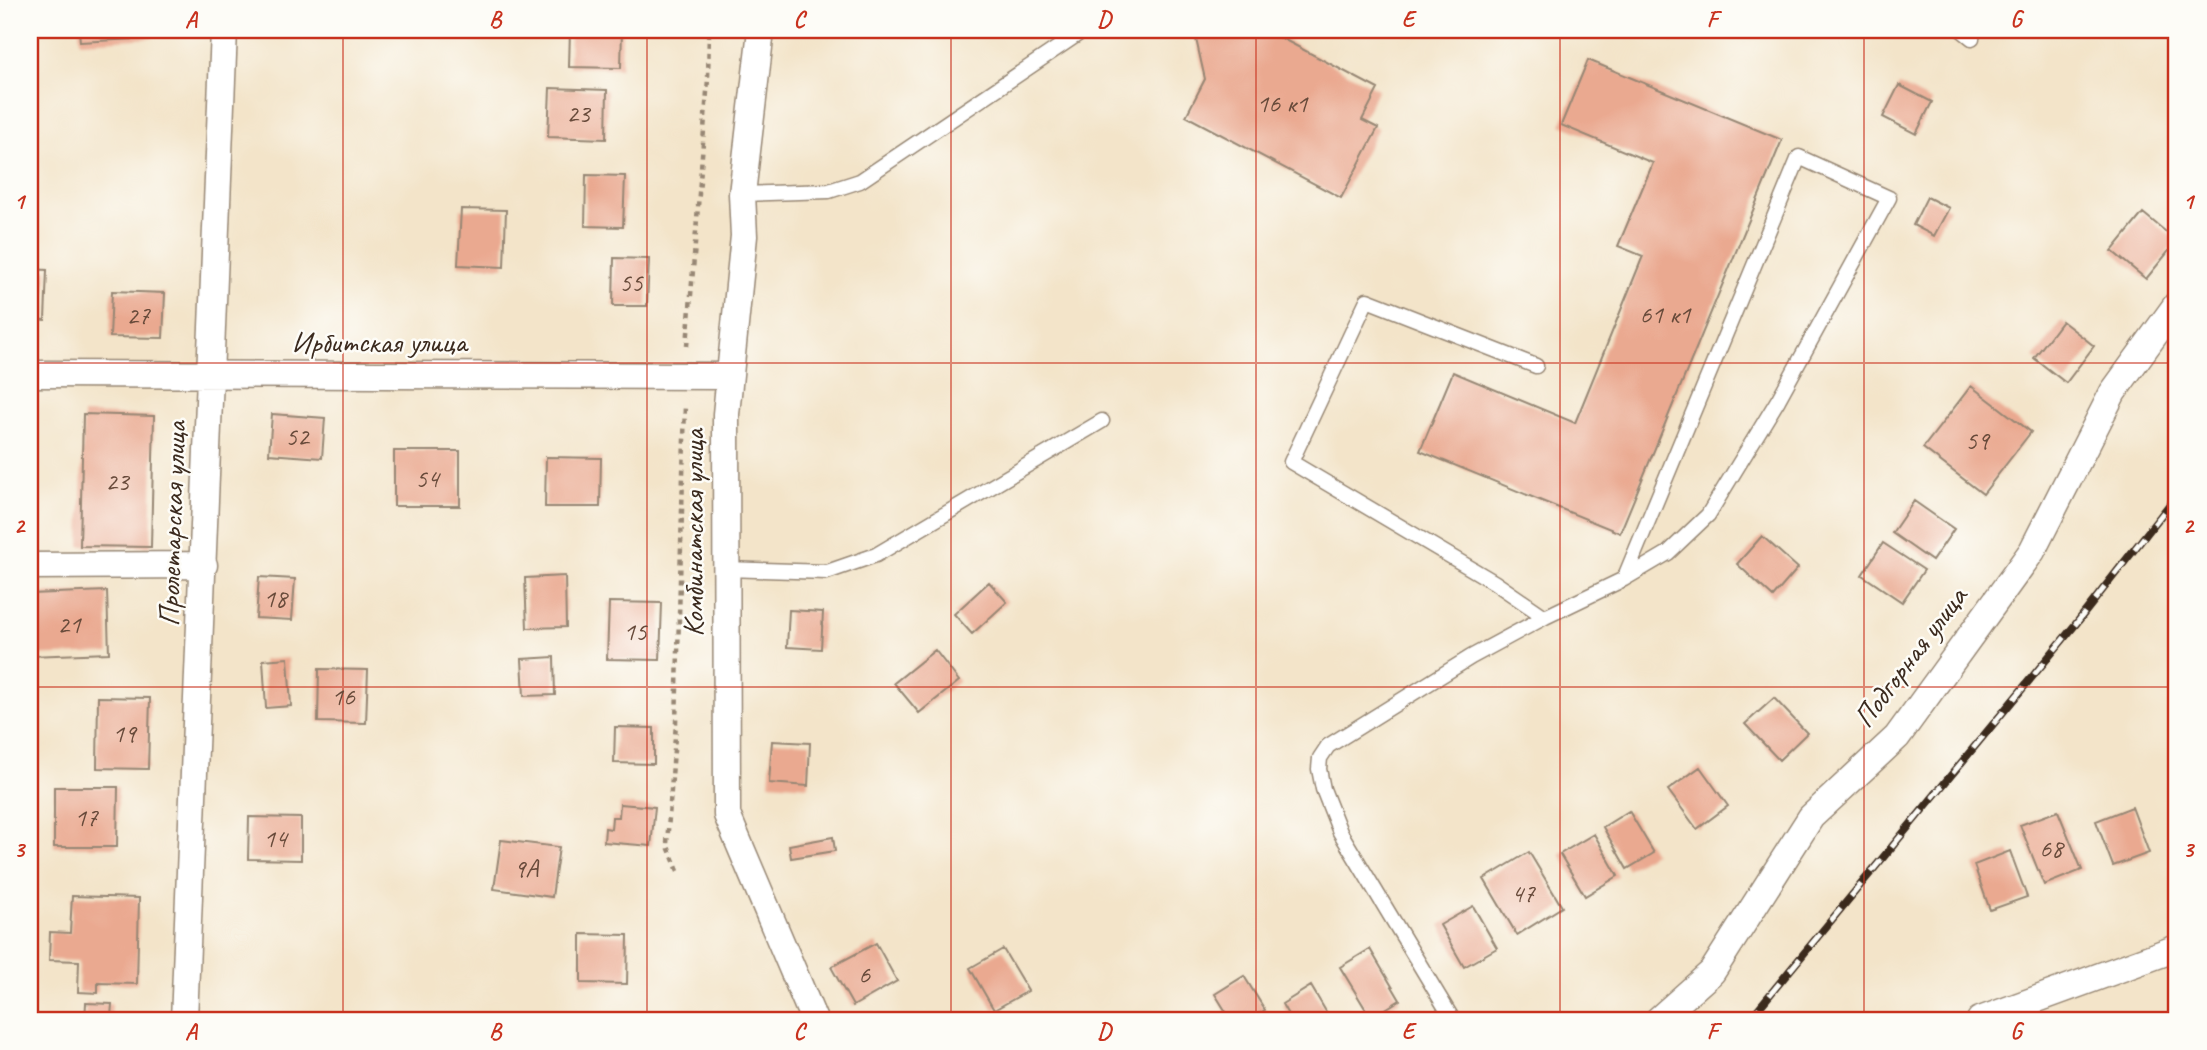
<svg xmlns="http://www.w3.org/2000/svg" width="2207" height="1050" viewBox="0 0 2207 1050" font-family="Caveat,sans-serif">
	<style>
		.building { fill: #eaa990 }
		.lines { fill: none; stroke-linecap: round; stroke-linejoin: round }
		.service-casing { stroke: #978774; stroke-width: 17 }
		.minor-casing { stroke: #978774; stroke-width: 29 }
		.path { stroke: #978774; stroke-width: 4.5; stroke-dasharray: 5 5; stroke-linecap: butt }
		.service { stroke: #fff; stroke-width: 14 }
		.minor { stroke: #fff; stroke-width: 26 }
		.rail-casing { stroke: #3b2a1e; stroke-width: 8 }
		.rail { stroke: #fdfcf7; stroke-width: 5; stroke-dasharray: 16; stroke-linecap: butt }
		.grid { fill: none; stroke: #c8321e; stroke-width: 2; stroke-opacity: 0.55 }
		.labels { text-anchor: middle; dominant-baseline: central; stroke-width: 5; stroke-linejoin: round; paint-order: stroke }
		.number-label { font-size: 26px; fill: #674a3a }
		.street-label { font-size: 30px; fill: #3b2a1e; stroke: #fdfcf7 }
		.neatline { fill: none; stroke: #c8321e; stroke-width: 2.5 }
		.grid-label { font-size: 23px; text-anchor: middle; font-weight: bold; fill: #c8321e }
	</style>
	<rect width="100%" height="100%" fill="#fdfcf7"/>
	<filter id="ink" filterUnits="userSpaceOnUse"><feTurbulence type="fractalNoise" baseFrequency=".0143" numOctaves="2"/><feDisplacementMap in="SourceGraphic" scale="14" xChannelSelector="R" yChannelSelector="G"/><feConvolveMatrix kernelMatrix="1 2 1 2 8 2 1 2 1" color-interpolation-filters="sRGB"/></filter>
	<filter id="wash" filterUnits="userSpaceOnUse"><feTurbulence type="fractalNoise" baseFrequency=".00686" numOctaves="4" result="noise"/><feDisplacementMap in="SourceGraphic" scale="28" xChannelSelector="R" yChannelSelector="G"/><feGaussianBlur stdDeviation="1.57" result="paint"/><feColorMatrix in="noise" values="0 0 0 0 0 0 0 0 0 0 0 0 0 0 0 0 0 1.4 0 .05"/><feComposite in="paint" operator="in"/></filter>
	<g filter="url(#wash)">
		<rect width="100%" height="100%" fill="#f3e4c9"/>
		<g id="blocks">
			<path class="building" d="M79 30H153V38L80 42Z
				M570 30H622L621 68 569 67Z
				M1194 30H1266L1378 89 1362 120 1378 128 1341 198 1186 116 1205 79Z
				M1588 60 1782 140 1620 533 1420 451 1453 372 1575 423 1643 256 1618 246 1653 163 1561 125Z
				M1899 85 1932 102 1916 134 1883 117Z
				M550 88 607 90 606 139 548 137Z
				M586 175 625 176 623 227 585 226Z
				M1927 197 1949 208 1934 236 1913 225Z
				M461 209 506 210 504 267 458 265Z
				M2143 213 2177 241 2146 279 2112 251Z
				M614 258 649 259 647 306H613Z
				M30 269 47 270 45 320 30 319Z
				M112 291 165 293 163 338 110 337Z
				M2062 321 2094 346 2066 383 2034 358Z
				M1971 386 2031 432 1983 494 1923 448Z
				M83 414 154 416 151 547 80 546Z
				M272 414 325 418 322 458 269 454Z
				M394 451H460V506H394Z
				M546 457 601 458 600 507H545Z
				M1914 501 1954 529 1932 561 1892 533Z
				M1762 536 1798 568 1773 597 1737 564Z
				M1883 543 1924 570 1902 602 1862 575Z
				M565 576 566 627 527 628 525 578Z
				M259 577 295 579 292 620 256 618Z
				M989 582 1007 602 972 634 954 614Z
				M107 591 109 653 30 656V594Z
				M609 602 662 603 660 660 607 659Z
				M789 610 823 612 821 649 787 647Z
				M935 650 959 681 919 713 894 683Z
				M554 657 555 695 524 696 522 659Z
				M288 658 291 706 266 708 263 660Z
				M319 669 368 670 366 723 318 722Z
				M98 697 150 698 148 769 97 768Z
				M1774 698 1807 733 1779 760 1745 724Z
				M615 727 654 728V764L614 763Z
				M772 741 810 743 808 786 769 783Z
				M1700 767 1728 806 1697 829 1668 790Z
				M54 787H118L117 847H54Z
				M620 804 655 807 651 846 604 842 605 828 611 829 612 817H619Z
				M2132 807 2149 853 2113 866 2096 821Z
				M1629 811 1654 853 1627 869 1603 827Z
				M2058 811 2082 870 2044 885 2020 825Z
				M249 817 301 818V860L248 859Z
				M1594 834 1618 876 1585 896 1560 854Z
				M833 837 835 851 791 858 789 845Z
				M501 840 559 847 552 897 494 889Z
				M2010 851 2027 897 1990 910 1974 865Z
				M1529 852 1562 907 1517 935 1484 879Z
				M72 896 139 898 137 984 98 983V993L78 992 79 961 49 960 50 932 70 933Z
				M1473 906 1497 948 1464 967 1440 925Z
				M581 934 628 935 627 984 581 983Z
				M876 943 897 981 853 1006 831 967Z
				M1003 949 1028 991 994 1010 970 968Z
				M1370 949 1400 1000 1371 1018 1340 967Z
				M1244 976 1265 1010 1249 1020H1231L1215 994Z
				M1311 986 1331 1020H1291L1282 1004Z
				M86 1003 112 1004 111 1017 138 1020H85Z"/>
		</g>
	</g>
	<g filter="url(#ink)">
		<use href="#blocks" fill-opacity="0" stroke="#978774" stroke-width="2"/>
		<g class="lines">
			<g class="service-casing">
				<path id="service" d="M1962 30 1972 38 1974 30
					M742 194 829 191 860 181 1084 30
					M1536 366 1367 300 1291 462 1494 582 1545 617 1624 579 1668 553 1708 515 1778 400 1889 198 1799 157 1624 579
					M725 569 827 572 876 555 1102 421
					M1453 1020 1340 832 1323 789 1319 769 1320 758 1328 746 1471 657 1545 617"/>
			</g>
			<g class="minor-casing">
				<path id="minor" d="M761 30 742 194 744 236 726 414 727 815 814 1020
					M30 374 729 376
					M30 566 204 565
					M184 1020 224 30
					M1658 1020 1712 972 1811 817 1897 737 2032 551 2113 392 2177 304
					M1980 1020 2177 948"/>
			</g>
			<path class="path" d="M687 346 708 79 709 30
				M678 871 667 844 676 723 685 404"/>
			<use href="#service" class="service"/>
			<use href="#minor" class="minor"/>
			<g class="rail-casing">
				<path id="rail" d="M1749 1020 2075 625 2177 495"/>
			</g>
			<use href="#rail" class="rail"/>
		</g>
	</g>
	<path class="grid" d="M343 30V1020M647 30V1020M951 30V1020M1256 30V1020M1560 30V1020M1864 30V1020M30 363H2177M30 687H2177"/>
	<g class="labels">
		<g class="number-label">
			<text x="1282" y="103">16 к1</text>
			<text x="578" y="113">23</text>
			<text x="631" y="282">55</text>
			<text x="1665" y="314">61 к1</text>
			<text x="138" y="315">27</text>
			<text x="297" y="436">52</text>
			<text x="1977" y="440">59</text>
			<text x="427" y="478">54</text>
			<text x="117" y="481">23</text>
			<text x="275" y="598">18</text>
			<text x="69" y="624">21</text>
			<text x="635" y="631">15</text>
			<text x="343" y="696">16</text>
			<text x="124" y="733">19</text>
			<text x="86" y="817">17</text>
			<text x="275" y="838">14</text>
			<text x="2051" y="848">68</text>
			<text x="526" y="868">9А</text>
			<text x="1523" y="893">47</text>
			<text x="864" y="974">6</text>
		</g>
		<g class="street-label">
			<text x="379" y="342">Ирбитская улица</text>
			<text transform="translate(172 524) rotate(-88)">Пролетарская улица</text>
			<text transform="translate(693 533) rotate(-90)">Комбинатская улица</text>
			<text transform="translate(1910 657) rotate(-53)">Подгорная улица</text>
		</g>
	</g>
	<rect width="2207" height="1050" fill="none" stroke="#fdfcf7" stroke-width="77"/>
	<rect x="38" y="38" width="2130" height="974" class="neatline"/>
	<g class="grid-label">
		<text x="191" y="27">A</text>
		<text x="495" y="27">B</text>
		<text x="799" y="27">C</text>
		<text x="1104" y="27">D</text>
		<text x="1408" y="27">E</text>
		<text x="1712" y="27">F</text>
		<text x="2016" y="27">G</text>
		<text x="19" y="209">1</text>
		<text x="2188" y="209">1</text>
		<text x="19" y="533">2</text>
		<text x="2188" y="533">2</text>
		<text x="19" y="857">3</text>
		<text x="2188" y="857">3</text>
		<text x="191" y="1039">A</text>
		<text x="495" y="1039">B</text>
		<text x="799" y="1039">C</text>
		<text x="1104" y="1039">D</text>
		<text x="1408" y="1039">E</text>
		<text x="1712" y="1039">F</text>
		<text x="2016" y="1039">G</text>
	</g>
</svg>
